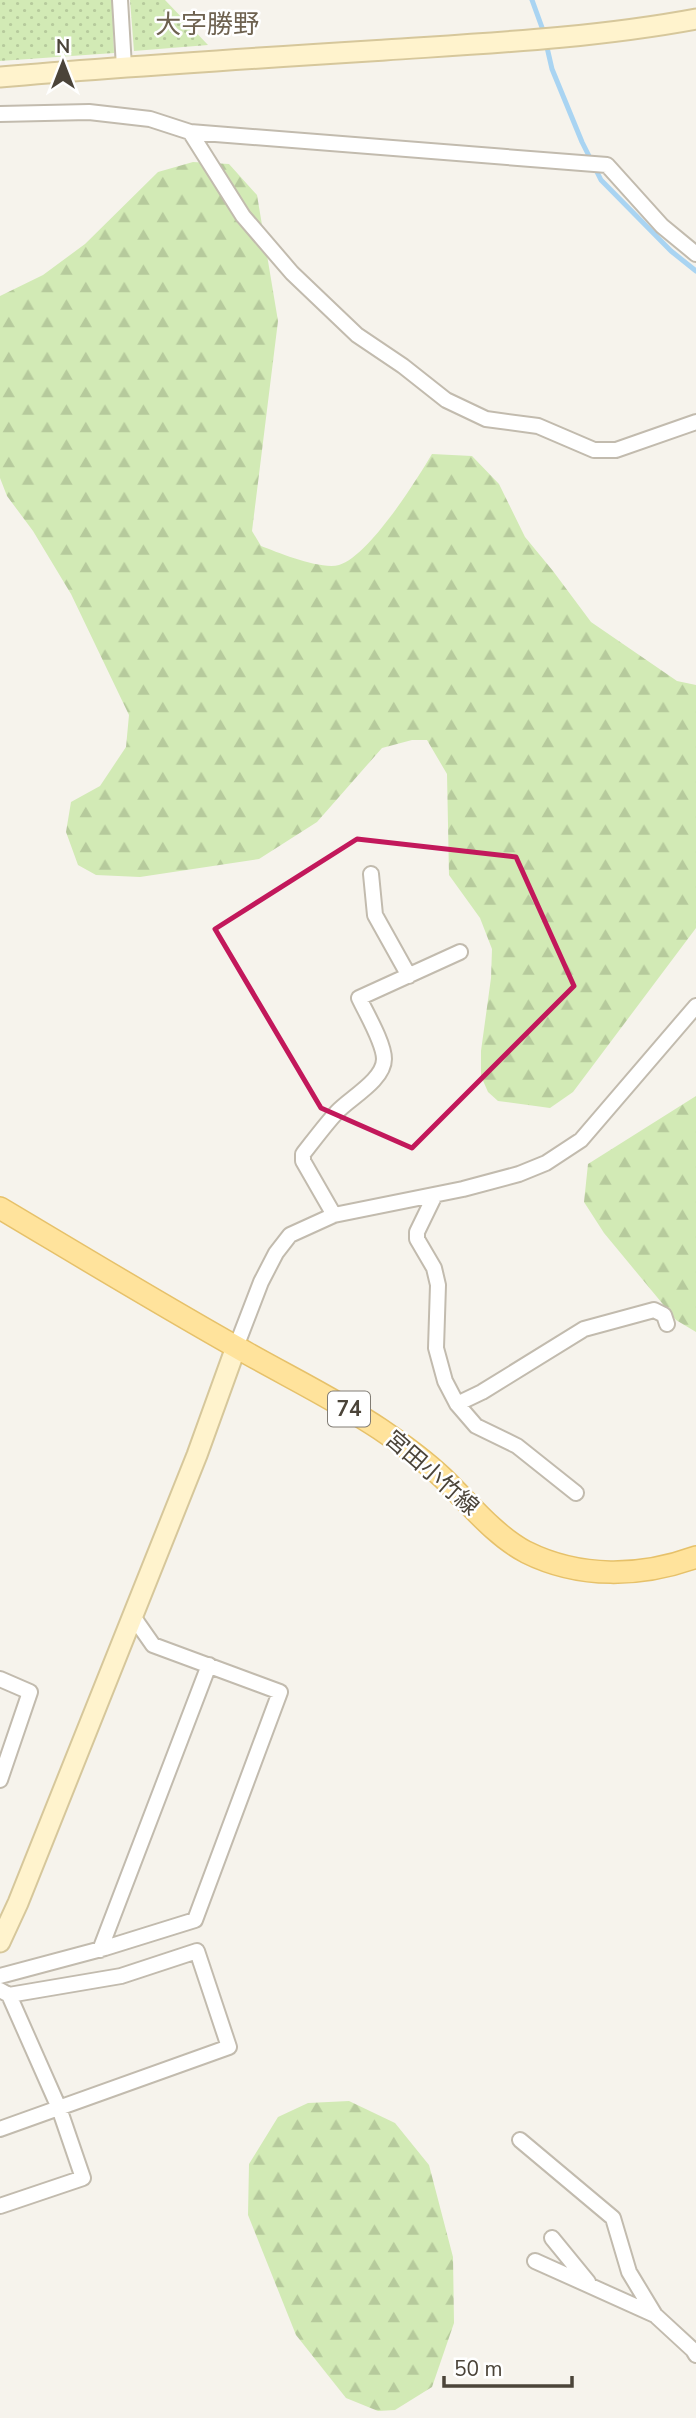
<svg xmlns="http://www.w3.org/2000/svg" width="696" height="2418" viewBox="0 0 696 2418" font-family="'Nunito Sans','Noto Sans JP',sans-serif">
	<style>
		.forest { fill: url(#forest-firs) }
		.park { fill: url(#park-dots) }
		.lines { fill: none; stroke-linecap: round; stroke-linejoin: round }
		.stream { stroke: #a9d4f2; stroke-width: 5 }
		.street-casing { stroke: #c2bbae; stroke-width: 18 }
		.secondary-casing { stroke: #d6c79b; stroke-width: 23 }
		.primary-casing { stroke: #e6c16a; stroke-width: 24 }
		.street { stroke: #fff; stroke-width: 14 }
		.secondary { stroke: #fff3cd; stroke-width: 19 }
		.primary { stroke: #ffe39c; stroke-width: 21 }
		.marked { fill: none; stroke: #c2185b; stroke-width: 5; stroke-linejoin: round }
		.labels { text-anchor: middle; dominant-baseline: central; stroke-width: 5; stroke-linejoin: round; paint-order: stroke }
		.shield { fill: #fff; stroke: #817c74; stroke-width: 2 }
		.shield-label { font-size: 21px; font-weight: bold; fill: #4b4439 }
		.street-label { font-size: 23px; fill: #4b4439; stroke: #fff }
		.quarter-label { font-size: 26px; fill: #6e6250; stroke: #fff }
	</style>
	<defs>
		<pattern id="forest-firs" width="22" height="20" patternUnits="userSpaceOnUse" patternTransform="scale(1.75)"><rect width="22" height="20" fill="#d2eab5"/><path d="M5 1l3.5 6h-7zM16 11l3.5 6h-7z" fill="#b6ca9c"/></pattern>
		<pattern id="park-dots" width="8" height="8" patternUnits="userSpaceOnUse" patternTransform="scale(1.75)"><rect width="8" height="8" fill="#d2eab5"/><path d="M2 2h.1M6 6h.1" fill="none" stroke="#b6ca9c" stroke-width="1.8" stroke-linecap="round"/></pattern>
	</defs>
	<rect width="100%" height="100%" fill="#f6f3ec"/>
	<path class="forest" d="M193 162 229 164 257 195 278 321 252 531 261 546C279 553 321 570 339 565 369 556 416 481 432 454L472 456 499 484 525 537 553 571 591 622 677 681 696 685V928L573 1092 550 1108 498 1101 488 1092 481 1076V1051L491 978 492 949 480 918 449 875 447 774 427 740H412L382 748 317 822 259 859 140 877 96 875 78 865 66 832 71 802 100 786 126 747 129 715 71 594 33 531 7 496 0 478V296L43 275 85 244 158 172Z
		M696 1096V1332L676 1320 604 1233 584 1202 588 1164Z
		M349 2101 395 2123 429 2165 453 2257 454 2323 432 2387 395 2410 378 2411 346 2398 296 2335 248 2215 249 2164 278 2117 308 2103Z"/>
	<path class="park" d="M0 0H112L114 53 0 61Z
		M130 0H165L208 45 134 51Z"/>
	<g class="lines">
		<path class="stream" d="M532 0 544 33
			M546 43 552 69 582 142 601 180 671 251 696 271"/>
		<g class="street-casing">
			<path id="street" d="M120 0 124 67
				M0 114 89 112 150 119 190 132 607 165 662 226 696 254
				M190 132 243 216 292 273 357 335 403 366 446 400 486 419 538 426 594 450H616L696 422
				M371 874 375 915 409 976
				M435 1195 417 1232V1239L434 1268 438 1285 436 1348 445 1381 457 1404 476 1426 517 1446 576 1493
				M334 1215 303 1161V1154C314 1140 325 1125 337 1112 350 1098 384 1080 384 1059 384 1043 366 1013 359 998L460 952
				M236 1347 261 1282 276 1253 290 1235 334 1215 463 1189 519 1174 546 1163 581 1140 696 1006
				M457 1404 482 1392 584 1329 654 1310 664 1315 667 1324
				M0 1679 30 1692 0 1780
				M100 1950 209 1665
				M0 1976 105 1948 195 1920 280 1692 153 1645 132 1615
				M0 1990 9 1995 59 2108 83 2178 0 2206
				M0 2129 229 2047 197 1951 121 1976 9 1995
				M520 2140 613 2218 629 2272 655 2315 693 2350 696 2355
				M552 2238 588 2282
				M535 2261 655 2315"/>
		</g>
		<g class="secondary-casing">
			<path id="secondary" d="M0 77C128 66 257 58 385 50 489 43 594 38 696 19
				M0 1942 18 1903 197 1455 236 1347"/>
		</g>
		<g class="primary-casing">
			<path id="primary" d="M0 1208C79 1255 158 1303 238 1348 285 1375 335 1399 380 1429 402 1444 424 1460 443 1478 469 1503 494 1535 526 1552 580 1579 641 1577 696 1557"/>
		</g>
		<use href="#street" class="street"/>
		<use href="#secondary" class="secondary"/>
		<use href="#primary" class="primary"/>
	</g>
	<path class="marked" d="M357 839 516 857 574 986 412 1148 321 1108 215 929Z"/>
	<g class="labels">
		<rect class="shield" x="328" y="1391.5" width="42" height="35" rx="5"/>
		<g class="shield-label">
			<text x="349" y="1409">74</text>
		</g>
		<g class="street-label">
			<text transform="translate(432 1473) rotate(41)">宮田小竹線</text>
		</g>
		<g class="quarter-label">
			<text x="207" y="24">大字勝野</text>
		</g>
	</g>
	<g transform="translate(63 63)" stroke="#ffffff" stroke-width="5" paint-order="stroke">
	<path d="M0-5L12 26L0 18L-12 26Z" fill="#4b4439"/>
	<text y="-10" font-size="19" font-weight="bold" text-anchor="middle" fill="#4b4439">N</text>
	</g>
	<path d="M444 2376v10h128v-10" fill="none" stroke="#4b4439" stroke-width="3.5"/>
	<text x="454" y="2376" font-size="21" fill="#4b4439" stroke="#ffffff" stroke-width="5" paint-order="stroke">50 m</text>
</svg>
